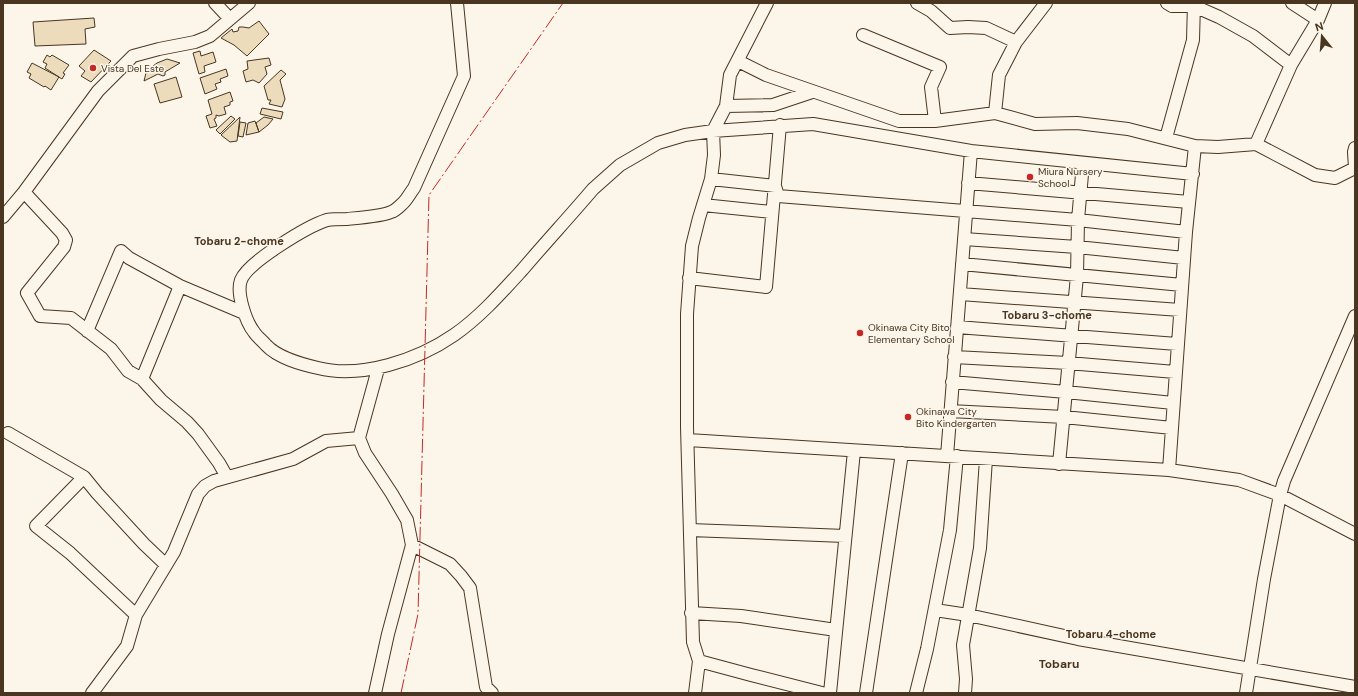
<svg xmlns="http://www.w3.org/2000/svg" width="1358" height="696" viewBox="0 0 1358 696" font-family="'DM Sans',sans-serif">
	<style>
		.building { fill: #ecdcbc; stroke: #4a3520 }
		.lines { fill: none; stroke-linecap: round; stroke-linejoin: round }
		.minor-casing { stroke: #4a3520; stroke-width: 14 }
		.minor { stroke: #fbf6e9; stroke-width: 12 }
		.power { stroke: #c62828; stroke-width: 1; stroke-dasharray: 14 3 2 3; stroke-linecap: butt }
		.poi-dot { fill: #c62828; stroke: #fbf6e9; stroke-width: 1.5 }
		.labels { text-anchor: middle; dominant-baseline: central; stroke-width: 3; stroke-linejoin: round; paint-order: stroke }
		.poi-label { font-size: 10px; fill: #4a3520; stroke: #fbf6e9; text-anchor: start }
		.neighbourhood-label { font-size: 11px; font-weight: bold; fill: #4a3520; stroke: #fbf6e9 }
		.quarter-label { font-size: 12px; font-weight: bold; fill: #4a3520; stroke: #fbf6e9 }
	</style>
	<rect width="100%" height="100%" fill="#fbf6e9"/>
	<path class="building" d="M94 18 95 27 85 29 86 44 35 46 33 22Z
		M259 21 269 34 247 56 234 45 221 38 232 29 233 32 238 31 239 27H243L249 28Z
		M94 50 111 61 91 82 81 76 85 71 79 66Z
		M200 51 201 56 213 52 216 62 204 66 205 72 199 74 193 53Z
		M47 55 50 57 52 55 69 65 63 73 65 74 62 79 45 68 47 64 43 62Z
		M269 58 271 65 265 67 267 74 259 83 253 80 246 82 243 71 248 69 247 61Z
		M167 59 180 63 165 72V75L163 76 158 74 144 81 146 73 153 66 157 63Z
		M32 63 59 77 51 90 45 86 44 87 29 78 31 74 27 72Z
		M226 69 228 76 220 79 221 82 215 84 217 89 205 94 200 78Z
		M281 70 286 74 280 80 285 99 282 107 269 104 271 100H268L264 86Z
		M176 77 182 97 160 103 154 84Z
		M230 92 233 101 230 102V105L224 107 226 114 219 116 216 115V118L214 119 217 126 210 128 206 116 212 114 208 100Z
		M262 108 283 112 281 119 260 114Z
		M231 116 235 119 220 134 216 130Z
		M240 117 237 141 230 142 221 135Z
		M264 117 273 119 268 125 259 132 256 123Z
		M255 121 259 132 246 135 248 123Z
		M240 122 246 123 243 137 238 136Z"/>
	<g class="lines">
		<g class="minor-casing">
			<path id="minor" d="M215 3 230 19
				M457 3 464 76 414 188C410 193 407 200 402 204 399 207 395 211 391 212 383 216 357 218 347 219 341 219 333 219 327 220 308 226 248 262 241 280 236 293 246 322 254 332 257 337 262 340 266 345 278 358 301 364 318 368 361 379 418 360 454 335 480 317 502 292 523 269 546 242 570 216 593 189L620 165 658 143 685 135 713 131 813 124 971 151 1193 174
				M767 3 730 75 726 106 713 131 714 155 711 179 699 218 692 246 687 314V427L693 642 699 661 751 675 822 693
				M917 3 931 11 950 28 968 27 986 28 1016 42
				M1167 3 1172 6H1194L1219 17 1253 36 1291 65
				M1292 3 1318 20
				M863 35 940 67 931 87 935 121
				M738 61 766 75 899 121H935L995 113 1035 124 1077 123 1128 129 1195 146 1218 147 1256 144 1315 175 1335 178 1355 168 1354 152 1355 148
				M726 106 773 105 812 92
				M995 113 999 75 1016 42 1046 3
				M1166 138 1193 40 1194 3
				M1256 144 1291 65 1318 20 1325 3
				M711 179 775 186 778 196 1078 220 1186 232
				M968 183 1189 202
				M24 192 62 233 66 240 64 247 27 293 40 316 71 318 111 349 128 371 142 379
				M703 205 772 212
				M3 217 24 192 98 91 133 56 159 49 195 42 210 36 249 3
				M964 239 1077 247 1184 258
				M962 264 1182 285
				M689 278 766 287 780 125
				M180 286 142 379 161 400 187 422 198 434 219 463 227 477
				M960 294 1180 310
				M957 327 1177 344
				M87 331 121 251 129 258 180 286 244 313
				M954 357 1068 363 1175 372
				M952 382 1066 392 1173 403
				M950 411 1064 417 1172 428
				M8 433 84 477 97 493 144 544 166 565
				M688 440 1169 470 1239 480 1280 495 1355 534
				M947 456 971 151
				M1059 464 1077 276 1078 220 1083 163
				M1169 470 1186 232 1195 146
				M84 477 36 526 70 553 136 615
				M690 530 845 536
				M412 545 450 564 461 576 470 588 486 687 492 693
				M935 610 968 615 1078 639 1355 687
				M691 613 741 616 836 630
				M92 693 127 646 136 615 174 552 198 494 205 486 214 481 293 459 326 441 359 438
				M375 693 388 634 412 545 407 520 392 494 365 453 359 438 378 369
				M695 693 699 661
				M830 693 854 451
				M866 693 902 453
				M916 693 927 649 950 530 957 456
				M965 693 966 679 963 645 980 548 986 459
				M1246 693 1264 579 1280 495 1284 481 1355 316"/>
		</g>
		<use href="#minor" class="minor"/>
		<path class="power" d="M401 693 418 614 429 195 563 3"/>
	</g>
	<g class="poi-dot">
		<circle cx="93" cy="68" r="4"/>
		<circle cx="1030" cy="177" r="4"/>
		<circle cx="860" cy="333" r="4"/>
		<circle cx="908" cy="417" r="4"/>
	</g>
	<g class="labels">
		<g class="poi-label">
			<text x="101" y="68">Vista Del Este</text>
			<text x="1038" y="171">Miura Nursery<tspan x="1038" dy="12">School</tspan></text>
			<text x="868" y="327">Okinawa City Bito<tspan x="868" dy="12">Elementary School</tspan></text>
			<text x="916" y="411">Okinawa City<tspan x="916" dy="12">Bito Kindergarten</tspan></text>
		</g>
		<g class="neighbourhood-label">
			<text x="239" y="241">Tobaru 2-chome</text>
			<text x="1047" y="315">Tobaru 3-chome</text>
			<text x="1111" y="634">Tobaru 4-chome</text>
		</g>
		<g class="quarter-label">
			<text x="1059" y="664">Tobaru</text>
		</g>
	</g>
	<rect width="1358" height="696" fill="none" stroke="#4a3520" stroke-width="8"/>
	<g transform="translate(1322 36) rotate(343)" stroke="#fbf6e9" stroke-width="3" paint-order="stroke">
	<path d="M0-3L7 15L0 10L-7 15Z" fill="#4a3520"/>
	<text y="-6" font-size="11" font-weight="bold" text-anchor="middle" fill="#4a3520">N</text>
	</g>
</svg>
